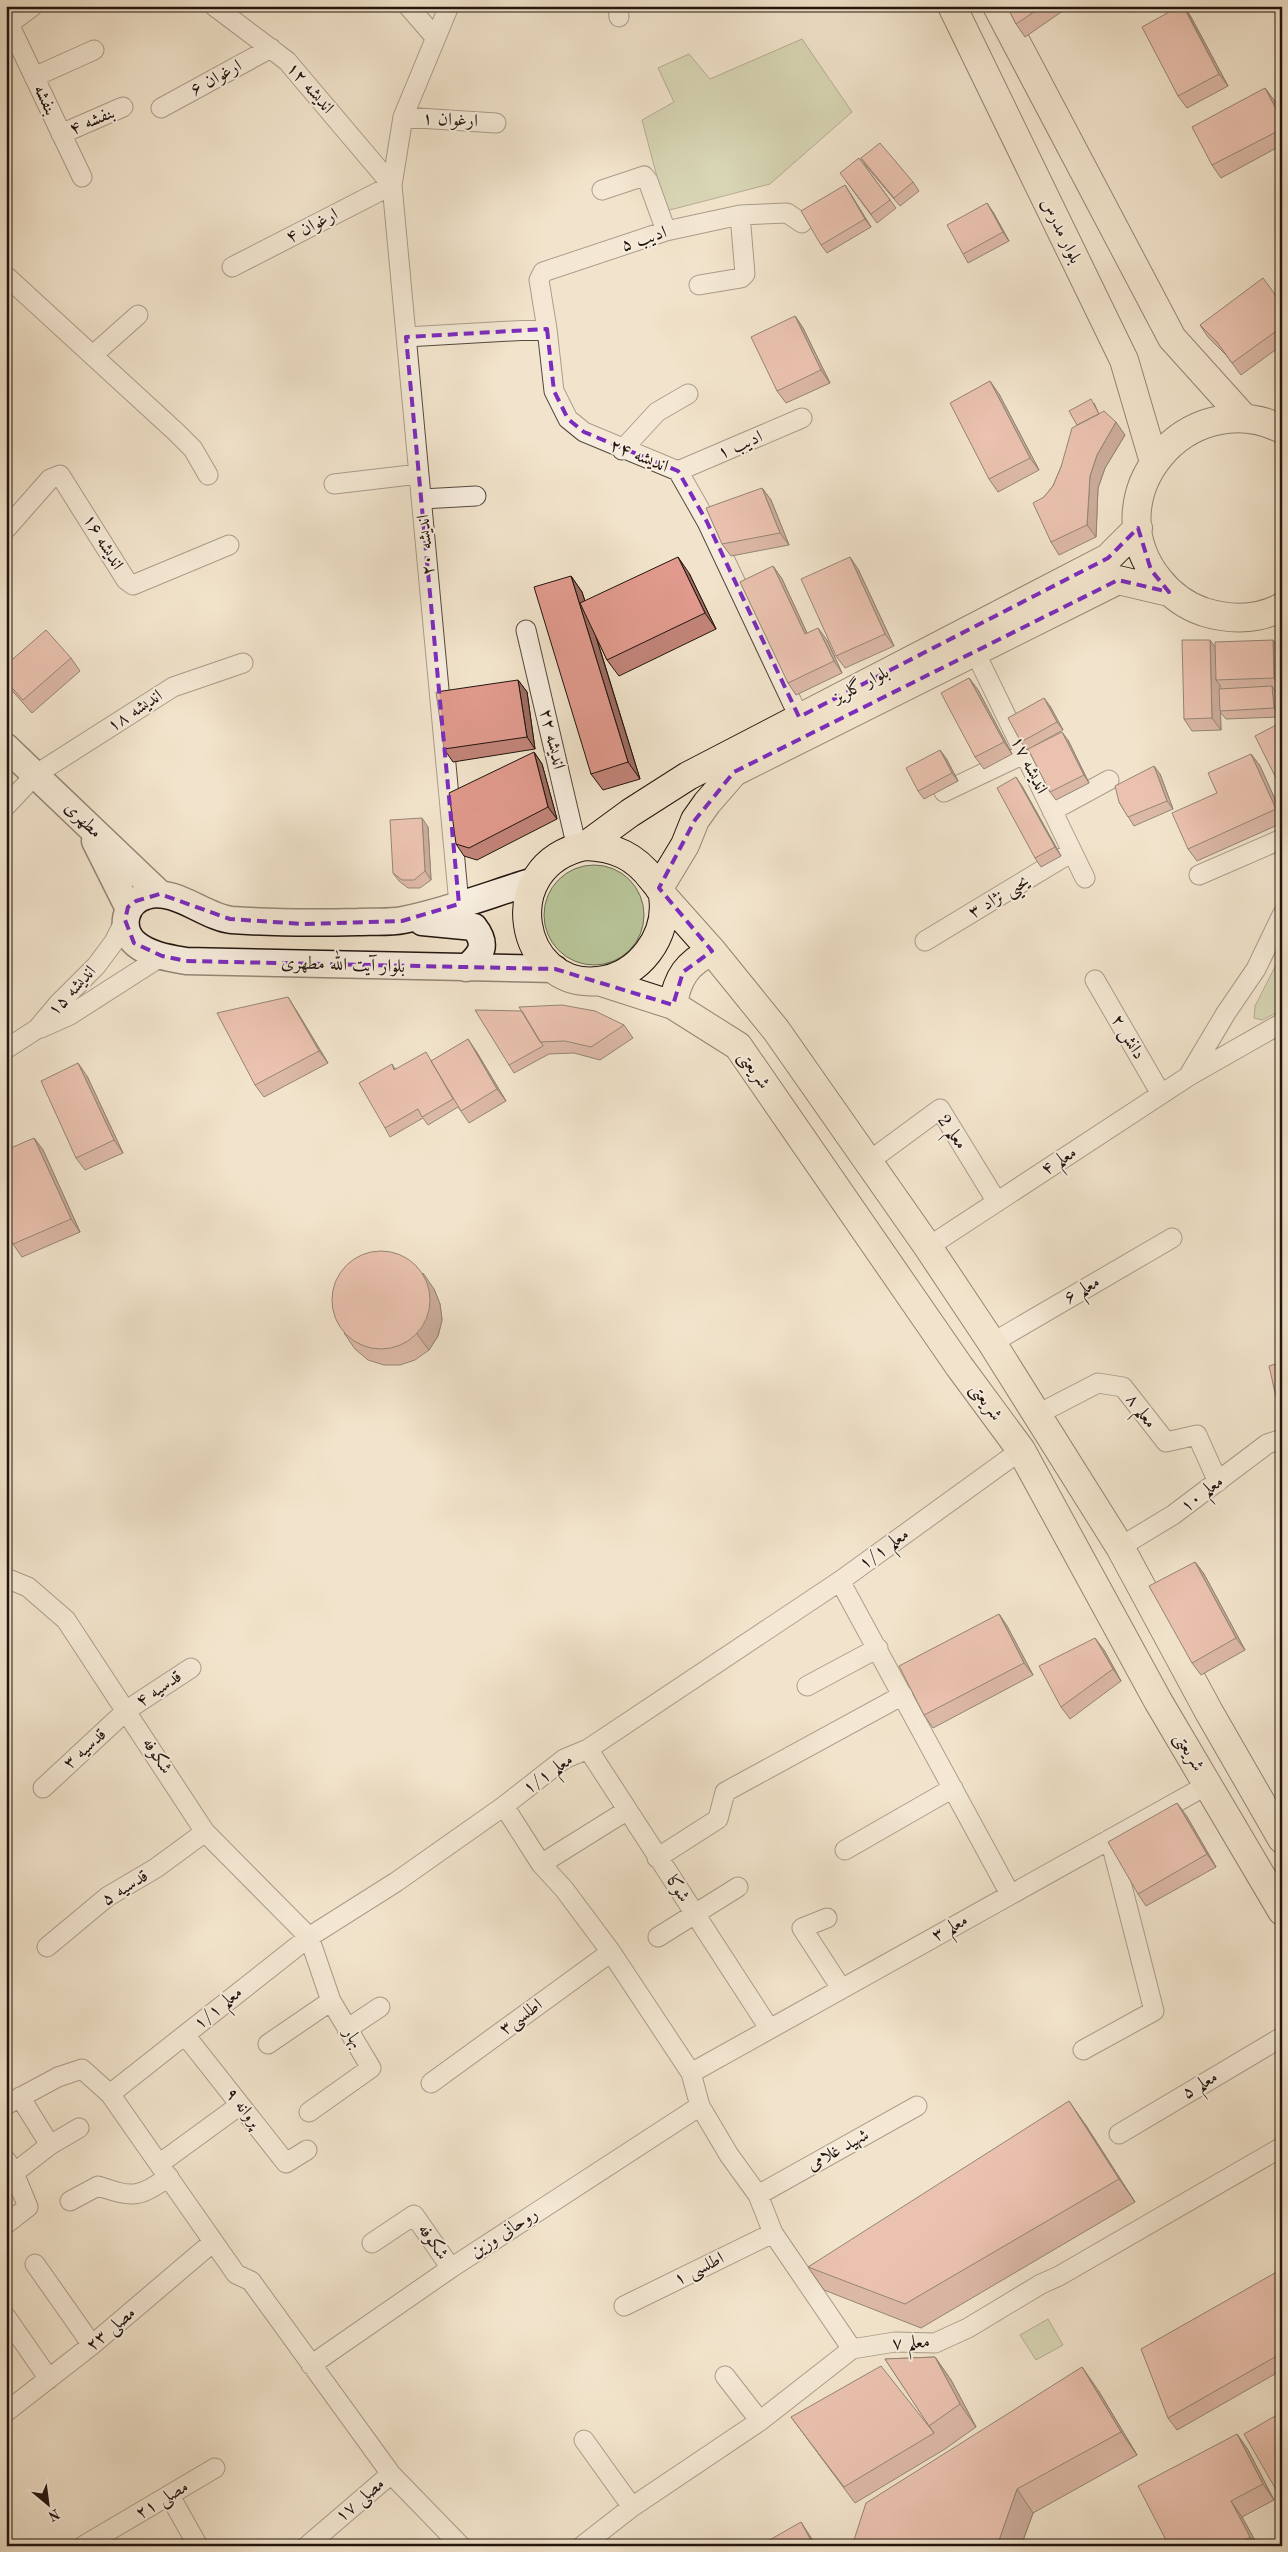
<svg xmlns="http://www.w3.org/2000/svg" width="1288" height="2552" viewBox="0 0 1288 2552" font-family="'Old Standard TT',Amiri,serif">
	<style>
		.green { fill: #b8c599; stroke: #6c6c54 }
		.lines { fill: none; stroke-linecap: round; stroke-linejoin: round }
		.minor-casing { stroke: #55483e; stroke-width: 21 }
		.secondary-casing { stroke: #21140e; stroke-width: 29 }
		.primary-casing { stroke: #21140e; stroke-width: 30 }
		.minor { stroke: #f7edde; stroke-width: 19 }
		.secondary { stroke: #f7edde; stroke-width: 26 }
		.primary { stroke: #f2e4cc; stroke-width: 28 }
		.wall { fill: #c28479; stroke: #21140e }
		.shaded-wall { fill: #9e6c63; stroke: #21140e }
		.building { fill: #e19a8d; stroke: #21140e }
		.marked { fill: none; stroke: #7b2cbf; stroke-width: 4; stroke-dasharray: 10 6; stroke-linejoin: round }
		.labels { text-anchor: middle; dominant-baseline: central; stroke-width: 4; stroke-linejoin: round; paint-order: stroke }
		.street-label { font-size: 18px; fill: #21140e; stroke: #f7edde }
	</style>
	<rect width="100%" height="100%" fill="#f2e4cc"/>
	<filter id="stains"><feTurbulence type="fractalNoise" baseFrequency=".004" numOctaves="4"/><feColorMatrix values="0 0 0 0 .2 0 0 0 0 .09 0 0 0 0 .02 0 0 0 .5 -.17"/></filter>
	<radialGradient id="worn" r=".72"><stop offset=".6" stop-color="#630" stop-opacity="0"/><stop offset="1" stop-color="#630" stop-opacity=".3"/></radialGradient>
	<path class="green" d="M802 39 852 112 770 184 666 211 642 120 674 102 658 68 689 54 710 79Z
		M544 915a50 50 0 1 1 100 0a50 50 0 1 1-100 0Z
		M1282 953V1010L1262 1020 1254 1018 1255 1006Z
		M1048 2319 1063 2345 1036 2360 1020 2335Z"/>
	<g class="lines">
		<g class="minor-casing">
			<path id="minor" d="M214 6 287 61 392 185
				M408 6 435 37
				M449 6 403 117 392 185 459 904
				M618 6 619 17
				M9 24 82 177
				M6 26 33 6
				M34 77 94 50
				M161 108 271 48
				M403 117 496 123
				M61 134 123 107
				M602 190 644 176 648 181 666 231
				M232 267 392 185
				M6 276 176 432 193 449 208 475
				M699 285 741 278 745 274 740 215
				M547 329 539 280 543 272 666 231 740 215 787 213 802 223
				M406 337 547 329 554 391 568 419 584 432 678 471 707 522 799 717
				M93 355 138 315
				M622 450 657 412 688 394
				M678 471 802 418
				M334 484 419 474
				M422 499 476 496
				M6 529 50 479 60 475 126 580 133 585 229 545
				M526 630 577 848
				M975 652 1085 878
				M944 792 1024 754
				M6 806 35 775 173 687 243 663
				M1052 811 1109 780
				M1199 875 1282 839
				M925 941 1072 852
				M1095 980 1161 1094
				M41 1028 70 1015 162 956
				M6 1049 37 1029 58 1004 96 966 114 942 125 920
				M1189 1075 1226 1013 1256 969 1282 915
				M868 1162 940 1109 997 1202
				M928 1247 1189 1076 1282 1023
				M992 1343 1172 1238
				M1038 1414 1098 1383 1123 1387 1166 1442 1197 1435 1218 1482
				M1120 1547 1173 1515 1267 1444 1282 1439
				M6 1578 28 1587 66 1620 205 1832 309 1937 331 2001 371 2068 309 2112
				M840 1581 1010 1894
				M807 1686 878 1648
				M588 1749 769 2028
				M43 1788 127 1710 191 1668
				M504 1806 541 1864 564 1889 611 1952 691 2073 700 2106 729 2155 758 2195 773 2233 852 2349
				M845 1850 953 1788
				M657 1858 718 1819 725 1792 903 1695
				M541 1864 626 1811
				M827 1918 802 1928 841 1988
				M658 1937 738 1887
				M47 1947 107 1897 156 1868 205 1832
				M347 2029 380 2007
				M185 2035 286 2163 307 2150
				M268 2044 331 2001
				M1083 2050 1154 2011 1110 1839
				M691 2073 1209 1784
				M431 2083 611 1952
				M110 2094 309 1937 396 1882 504 1806 564 1759 588 1749 840 1581 1021 1450
				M20 2097 50 2145
				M6 2105 58 2077 82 2069 110 2094 236 2274 251 2281 391 2474 461 2546
				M1119 2134 1282 2037
				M6 2160 14 2173 28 2207 6 2224
				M159 2164 240 2105
				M14 2173 50 2145 79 2128
				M758 2195 917 2106
				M70 2201 98 2186C134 2198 137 2198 169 2177
				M372 2243 414 2215 451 2268
				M35 2264 92 2345
				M624 2306 773 2233
				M6 2317 49 2379
				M311 2365 451 2268 700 2106
				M725 2376 760 2421
				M6 2412 92 2345 213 2242
				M584 2440 632 2507
				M170 2496 198 2546
				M83 2546 215 2468
				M307 2546 391 2474
				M582 2546 632 2507 760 2421 852 2349 895 2342 935 2343 968 2328 1041 2284 1059 2276 1282 2147"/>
		</g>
		<g class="secondary-casing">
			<path id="secondary" d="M6 747 160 894
				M95 841 128 907
				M534 881C491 894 448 911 403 920 389 923 372 921 358 922 316 923 274 923 232 920 204 917 175 887 146 896 125 902 118 929 136 944 149 955 169 958 186 961L555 969
				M422 922 474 927C488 945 482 954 466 968"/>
		</g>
		<g class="primary-casing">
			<path id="primary" d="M952 6 1124 360 1154 462
				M997 6 1172 338 1244 418
				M1282 429C1187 383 1092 497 1159 580 1171 595 1186 606 1204 612 1230 620 1258 620 1282 607
				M585 846 630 813 688 776 1108 558 1138 528
				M585 846C615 847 635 856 653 880 657 885 662 890 663 896 669 936 639 976 599 981 518 990 495 865 585 846Z
				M659 888 685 845 695 820 707 803 734 772 1118 580 1169 592
				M663 896 712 951 776 1030 928 1247 992 1343 1120 1547 1209 1712 1282 1839
				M598 981 673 1005 738 1046 959 1366 1021 1450 1158 1701 1282 1911
				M673 1005C677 978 687 963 712 951"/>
		</g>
		<use href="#minor" class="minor"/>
		<use href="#secondary" class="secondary"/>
		<use href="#primary" class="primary"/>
	</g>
	<path class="wall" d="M1007 6H1070L1025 37 1016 24Z
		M1184 6 1191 17 1228 86 1187 108 1178 96Z
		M1274 100 1282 116V145L1221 178 1212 165Z
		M859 158 896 208 877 223 846 181Z
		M861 158 913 182 919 191 900 206 867 167Z
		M850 193 871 227 827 253 821 245Z
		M993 212 1009 241 968 263 963 254Z
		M1282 304V345L1241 375 1226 355 1208 337 1200 325Z
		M795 316 803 328 830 383 786 403 777 391Z
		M999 394 1039 470 998 492 989 479Z
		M1094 403 1099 414 1125 435 1105 468 1098 488 1096 537 1059 555 1051 542 1044 497 1053 486 1061 467Z
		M762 488 771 500 789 545 731 556 722 544Z
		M773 566 782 579 807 633 827 640 842 673 796 695 788 683Z
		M858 569 894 646 845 668 836 656Z
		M689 573 716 629 619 676 607 660 596 636 640 779 603 790 591 774 571 576 582 592 585 601Z
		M1215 646 1282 652V690L1275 691 1278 695 1279 717 1226 719 1220 712 1221 730 1192 731 1184 719Z
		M71 658 80 671 32 713 6 684V665Z
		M969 678 978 690 1012 754 984 769 975 757Z
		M518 680 527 692 535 749 453 762 444 749Z
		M1050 706 1063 730 1034 746 1068 740 1089 783 1056 800 1050 792 1028 749 1027 750 1021 742Z
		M534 752 542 764 557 819 477 860 464 856 456 844Z
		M1251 754 1260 766 1282 815V823L1197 861 1188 849 1217 793Z
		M946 758 958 781 924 799 918 791Z
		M1160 774 1173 809 1134 826 1119 802Z
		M1022 786 1061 856 1041 867 1035 858Z
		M428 827 431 880 420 888H408L399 881 393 873Z
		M296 1010 328 1063 264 1097 255 1085Z
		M522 1011 624 1025 633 1038 600 1060 574 1053 549 1054 514 1073 509 1065Z
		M476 1051 506 1101 469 1123 458 1107 428 1125 423 1118 390 1137 385 1128 392 1064 395 1069Z
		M87 1076 123 1153 85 1170 76 1158Z
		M34 1138 43 1150 80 1232 22 1257 13 1244 7 1181Z
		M434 1289 440 1304 442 1320 438 1336 429 1350 415 1360 400 1365H384L368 1360 355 1349 344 1333Z
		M1282 1362V1405L1276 1397Z
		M1195 1562 1204 1574 1245 1650 1201 1675 1192 1663Z
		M999 1614 1007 1626 1033 1675 933 1728 924 1715Z
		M1104 1650 1121 1681 1070 1719 1061 1707Z
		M1186 1815 1216 1867 1146 1906 1138 1894Z
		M1085 2124 1135 2202 921 2328 824 2290 808 2267Z
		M1282 2269V2370L1177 2430 1168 2418Z
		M935 2357 951 2380 976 2427 945 2449 855 2503 791 2417 934 2433 885 2359Z
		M1098 2390 1137 2455 1033 2513 1021 2546H852Z
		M1237 2434 1248 2450 1274 2500 1242 2517 1258 2546H1169Z"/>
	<path class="shaded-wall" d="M1184 6 1191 17 1228 86 1219 74Z
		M1265 88 1274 100 1282 116V120Z
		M845 185 850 193 871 227 865 219Z
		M987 203 993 212 1009 241 1003 232Z
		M795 316 803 328 830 383 821 370Z
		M990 381 999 394 1039 470 1030 458Z
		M1116 422 1125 435 1105 468 1098 488 1096 537 1087 525 1090 476 1097 455Z
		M762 488 771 500 789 545 780 533Z
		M678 557 689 573 716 629 705 613Z
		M850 557 858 569 894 646 885 634Z
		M773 566 782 579 813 646 805 634Z
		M571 576 582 592 640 779 628 762Z
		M818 628 827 640 842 673 834 661Z
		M1210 640 1219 652 1216 680 1220 685 1221 730 1212 718Z
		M1273 640 1282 652V689L1274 678Z
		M969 678 978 690 1012 754 1004 742Z
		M518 680 527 692 535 749 527 737Z
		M1272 686 1278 695 1279 717 1274 708Z
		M1044 698 1050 706 1063 730 1057 722Z
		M1062 732 1068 740 1089 783 1084 775Z
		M940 750 946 758 958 781 952 773Z
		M534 752 542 764 557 819 548 807Z
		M1251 754 1260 766 1282 815V817L1276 809Z
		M1154 766 1160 774 1173 809 1167 801Z
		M1016 777 1022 786 1061 856 1055 847Z
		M422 818 428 827 431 880 425 871Z
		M288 997 296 1010 328 1063 319 1051Z
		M468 1039 476 1051 506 1101 497 1089Z
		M78 1063 87 1076 123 1153 114 1140Z
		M34 1138 43 1150 80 1232 71 1219Z
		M423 1273 434 1289 440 1304 442 1320 438 1336 429 1350 417 1334Z
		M1195 1562 1204 1574 1245 1650 1236 1638Z
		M999 1614 1007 1626 1033 1675 1024 1663Z
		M1095 1638 1104 1650 1121 1681 1113 1669Z
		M1177 1803 1186 1815 1216 1867 1207 1854Z
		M1069 2101 1085 2124 1135 2202 1119 2179Z
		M935 2357 951 2380 976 2427 960 2404Z
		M1082 2367 1098 2390 1137 2455 1121 2432Z
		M1237 2434 1248 2450 1274 2500 1263 2484Z
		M1017 2489 1033 2513 1021 2546H997Z
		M1231 2501 1242 2517 1258 2546H1256L1250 2537Z
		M801 2522 812 2539 816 2546H814Z"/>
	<path class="building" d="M1007 6H1043L1016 24Z
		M1180 6H1183L1219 74 1178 96 1142 27Z
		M1265 88 1282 120V129L1212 165 1192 127Z
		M880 143 913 182 894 198 861 158Z
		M859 158 890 200 871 214 840 173Z
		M845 185 865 219 821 245 801 211Z
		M987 203 1003 232 963 254 947 225Z
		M1263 278 1282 304V327L1232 363 1217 342 1200 325Z
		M795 316 821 370 777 391 751 337Z
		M990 381 1030 458 989 479 950 403Z
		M1091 399 1099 414 1077 425 1069 411Z
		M1104 411 1116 422 1097 455 1090 476 1087 525 1051 542 1033 503 1044 497 1053 486 1061 467 1072 428Z
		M762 488 780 533 722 544 706 508Z
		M678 557 705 613 607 660 580 603Z
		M850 557 885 634 836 656 801 579Z
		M773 566 805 634 818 628 834 661 788 683 740 582Z
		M571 576 628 762 591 774 534 587Z
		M46 630 71 658 23 700 6 681V665Z
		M1182 640H1210L1212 718 1184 719Z
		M1273 640 1274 678 1216 680 1215 642Z
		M969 678 1004 742 975 757 941 693Z
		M518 680 527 737 444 749 436 692Z
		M1272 686 1274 708 1220 711 1219 689Z
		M1044 698 1057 722 1021 742 1008 718Z
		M1282 722V790L1255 736Z
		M1062 732 1084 775 1050 792 1028 749Z
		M940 750 952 773 918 791 906 768Z
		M534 752 548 807 469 848 456 844 449 793Z
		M1251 754 1276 809 1188 849 1172 813 1217 793 1208 773Z
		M1154 766 1167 801 1128 817 1119 802 1115 786Z
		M1016 777 1055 847 1035 858 997 788Z
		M422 818 425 871 414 880H402L393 873 390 820Z
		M288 997 319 1051 255 1085 217 1013Z
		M562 1005 595 1011 624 1025 591 1047 565 1041 540 1042 519 1007Z
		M475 1010 522 1011 543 1046 509 1065Z
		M468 1039 497 1089 461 1111 431 1061Z
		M426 1052 453 1099 422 1117 418 1109 385 1128 359 1083 392 1064 394 1070Z
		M78 1063 114 1140 76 1158 41 1081Z
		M34 1138 71 1219 13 1244 6 1229V1181H7L6 1178V1150Z
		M332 1300a49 49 0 1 1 98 0a49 49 0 1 1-98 0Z
		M1282 1362V1395L1276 1397 1269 1366Z
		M1195 1562 1236 1638 1192 1663 1149 1586Z
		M999 1614 1024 1663 924 1715 899 1666Z
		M1095 1638 1113 1669 1061 1707 1039 1666Z
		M1177 1803 1207 1854 1138 1894 1108 1842Z
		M1069 2101 1119 2179 905 2304 808 2267Z
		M1282 2269V2353L1168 2418 1141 2349Z
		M935 2357 960 2404 929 2426 885 2359Z
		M881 2366 934 2433 844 2487 791 2417Z
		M1082 2367 1121 2432 1017 2489 997 2546H852L866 2503Z
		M1282 2412V2500L1244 2434Z
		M1237 2434 1263 2484 1231 2501 1250 2537 1235 2546H1169L1138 2486Z
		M801 2522 814 2546H759Z"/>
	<path d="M0 0H1288V2552H0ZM547 329 554 391 568 419 584 432 678 471 707 522 799 717 1108 558 1138 528 1151 570 1169 592 1118 580 734 772 695 820 659 888 712 951 683 972 673 1005 555 969 186 961 162 956 134 943 125 920 128 907 136 901 160 894 230 919 304 924 402 921 459 904 406 337Z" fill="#f2e4cc" fill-opacity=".55" fill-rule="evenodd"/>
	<path class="marked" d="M547 329 554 391 568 419 584 432 678 471 707 522 799 717 1108 558 1138 528 1151 570 1169 592 1118 580 734 772 695 820 659 888 712 951 683 972 673 1005 555 969 186 961 162 956 134 943 125 920 128 907 136 901 160 894 230 919 304 924 402 921 459 904 406 337Z"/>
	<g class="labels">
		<g class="street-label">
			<text transform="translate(216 78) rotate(-29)">ارغوان ۶</text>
			<text transform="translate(310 88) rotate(49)">اندیشه ۱۲</text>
			<text transform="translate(45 100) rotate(65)">بنفشه</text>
			<text transform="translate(450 120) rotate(3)">ارغوان ۱</text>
			<text transform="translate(92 121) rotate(-23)">بنفشه ۴</text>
			<text transform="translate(312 226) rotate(-27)">ارغوان ۴</text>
			<text transform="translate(1061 231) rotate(64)">بلوار مدرس</text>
			<text transform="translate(644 239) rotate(-18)">ادیب ۵</text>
			<text transform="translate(740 445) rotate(-23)">ادیب ۱</text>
			<text transform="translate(639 456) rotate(22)">اندیشه ۲۴</text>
			<text transform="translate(103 542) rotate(59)">اندیشه ۱۶</text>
			<text transform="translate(426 545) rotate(-95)">اندیشه ۲۰</text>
			<text transform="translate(861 685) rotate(-27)">بلوار گلریز</text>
			<text transform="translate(135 711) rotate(-33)">اندیشه ۱۸</text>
			<text transform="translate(552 739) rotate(77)">اندیشه ۲۲</text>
			<text transform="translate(1029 765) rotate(64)">اندیشه ۱۷</text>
			<text transform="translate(83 820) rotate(44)">مطهری</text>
			<text transform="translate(999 897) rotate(-31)">یحیی نژاد ۳</text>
			<text transform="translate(343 965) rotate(2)">بلوار آیت الله مطهری</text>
			<text transform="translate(72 991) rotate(-47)">اندیشه ۱۵</text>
			<text transform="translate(1128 1037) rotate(59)">دانش ۲</text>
			<text transform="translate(754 1070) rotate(55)">شریعتی</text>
			<text transform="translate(952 1132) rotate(55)">معلم 2</text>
			<text transform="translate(1059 1161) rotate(-33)">معلم ۴</text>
			<text transform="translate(1082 1290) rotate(-30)">معلم ۶</text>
			<text transform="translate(986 1402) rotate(54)">شریعتی</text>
			<text transform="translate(1141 1411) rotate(53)">معلم ۸</text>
			<text transform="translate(1202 1494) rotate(-37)">معلم ۱۰</text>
			<text transform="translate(884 1549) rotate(-36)">معلم ۱/۱</text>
			<text transform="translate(159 1689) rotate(-34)">قدسیه ۴</text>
			<text transform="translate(85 1749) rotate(-42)">قدسیه ۳</text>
			<text transform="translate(1189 1752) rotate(59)">شریعتی</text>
			<text transform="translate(157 1756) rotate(57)">شکوفه</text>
			<text transform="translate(548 1774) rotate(-35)">معلم ۱/۱</text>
			<text transform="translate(125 1888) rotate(-32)">قدسیه ۵</text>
			<text transform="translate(678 1889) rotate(57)">شوکا</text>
			<text transform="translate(950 1928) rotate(-29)">معلم ۳</text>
			<text transform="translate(218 2008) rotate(-39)">معلم ۱/۱</text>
			<text transform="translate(521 2017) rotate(-36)">اطلسی۳</text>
			<text transform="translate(353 2038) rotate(59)">بهار</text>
			<text transform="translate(1200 2085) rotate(-31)">معلم ۵</text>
			<text transform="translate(243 2108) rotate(52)">پروانه ۹</text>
			<text transform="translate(838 2150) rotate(-29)">شهید غلامی</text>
			<text transform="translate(504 2233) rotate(-33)">روحانی وزین</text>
			<text transform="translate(433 2242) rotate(55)">شکوفه</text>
			<text transform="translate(699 2269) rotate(-26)">اطلسی ۱</text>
			<text transform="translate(111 2329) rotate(-40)">مصلی ۲۳</text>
			<text transform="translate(911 2343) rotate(-3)">معلم ۷</text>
			<text transform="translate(162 2500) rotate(-31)">مصلی ۲۱</text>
			<text transform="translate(360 2500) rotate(-40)">مصلی ۱۷</text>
		</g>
	</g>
	<rect width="1288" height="2552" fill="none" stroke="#f2e4cc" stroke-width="25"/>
	<rect x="8" y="8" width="1273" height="2537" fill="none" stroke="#21140e" stroke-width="2.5"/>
	<rect x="12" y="12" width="1263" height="2527" fill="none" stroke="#21140e"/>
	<g transform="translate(48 2504) rotate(151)" stroke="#f7edde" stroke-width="4" paint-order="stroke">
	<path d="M0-4L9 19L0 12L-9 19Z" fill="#21140e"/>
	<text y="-8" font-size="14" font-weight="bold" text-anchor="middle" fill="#21140e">N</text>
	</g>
	<rect width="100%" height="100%" filter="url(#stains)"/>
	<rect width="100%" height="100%" fill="url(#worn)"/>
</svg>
